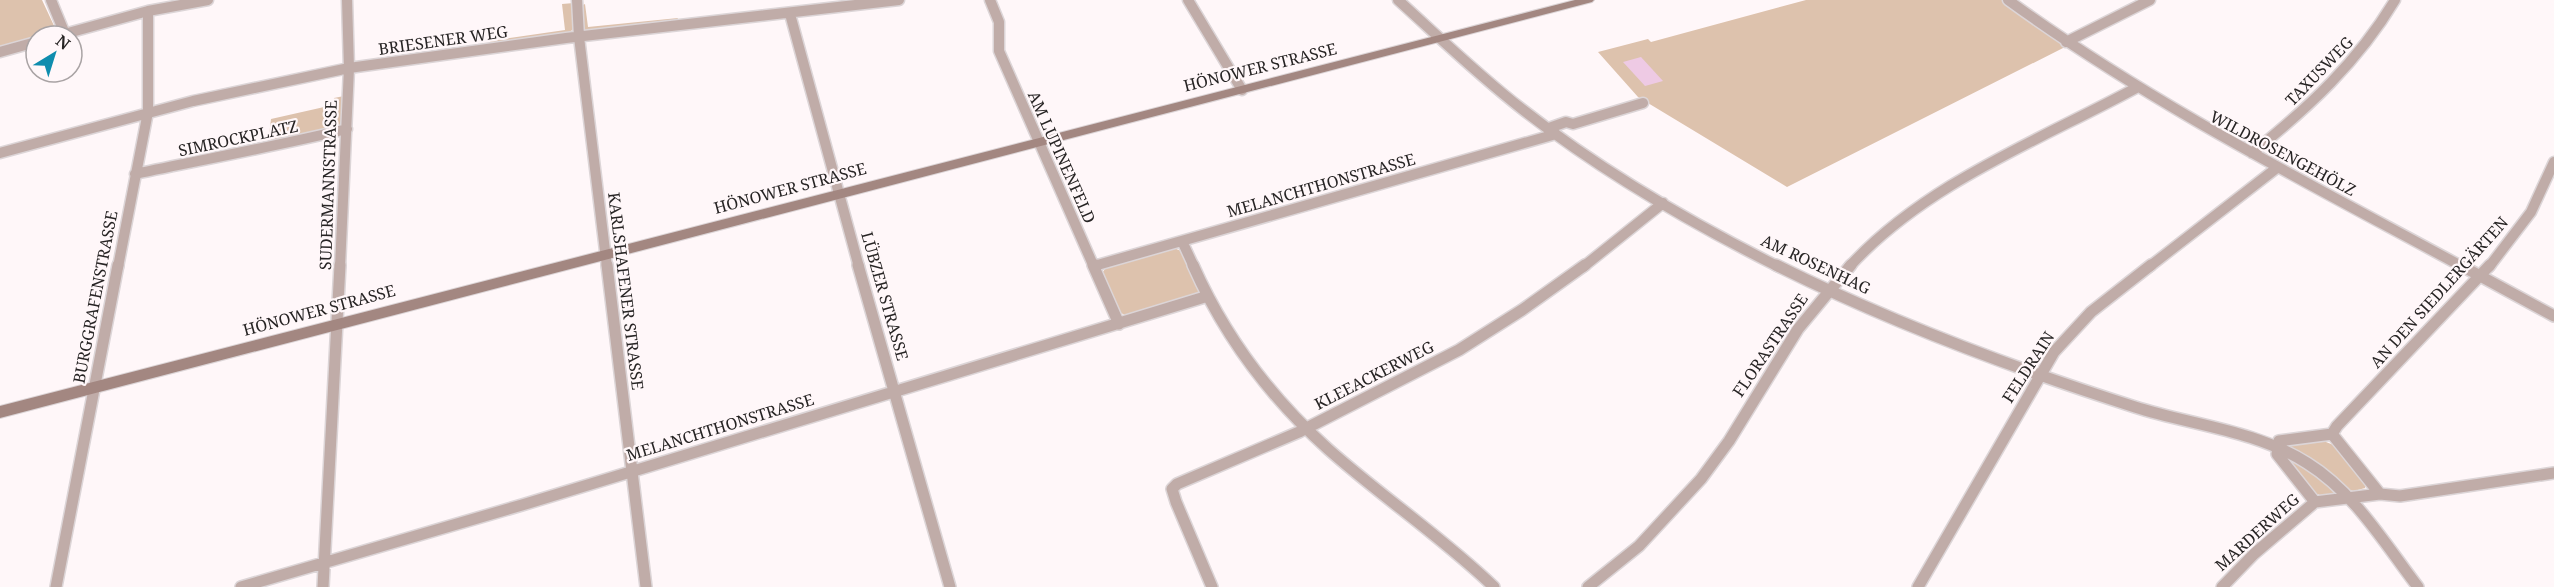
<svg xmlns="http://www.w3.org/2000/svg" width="2554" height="587" viewBox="0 0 2554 587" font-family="'Noto Serif',serif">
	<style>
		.green { fill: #ddc2ad }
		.building { fill: #eecae4 }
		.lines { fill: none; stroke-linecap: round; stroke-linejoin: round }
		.street-far1-casing { stroke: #dcd5d7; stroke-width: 13 }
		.street-casing { stroke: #dcd5d7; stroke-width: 14 }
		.secondary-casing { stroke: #dcd5d7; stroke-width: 2 }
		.street-far1 { stroke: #c0aca8; stroke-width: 10 }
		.street { stroke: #c0aca8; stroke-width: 11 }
		.secondary { fill: #a38781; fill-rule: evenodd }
		.labels { text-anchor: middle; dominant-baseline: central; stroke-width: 4.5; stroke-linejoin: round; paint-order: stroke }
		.street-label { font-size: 16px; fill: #272424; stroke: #fff7f9 }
	</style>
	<rect width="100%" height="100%" fill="#fff7f9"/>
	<path class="green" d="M0 0H42L56 30 51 35 36 36V39L0 49Z
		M1806 0H2003L2067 46 1787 187 1638 97 1598 52 1648 39 1651 42Z
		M574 3 573 29 568 34 491 46 490 41 565 30 562 4Z
		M585 4 588 27 678 18 675 24 586 33 584 31 581 6Z
		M344 96 341 128 268 144 271 119 333 105 334 98Z
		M1174 248 1181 251 1201 292 1198 295 1127 316 1119 312 1102 273 1108 265Z
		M2321 440 2336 446 2366 485 2365 488 2354 491 2348 490 2285 445Z
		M2283 455 2319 476 2335 494 2322 496 2315 493Z"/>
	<path class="building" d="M1641 57 1663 81 1645 86 1623 62Z"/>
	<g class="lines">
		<g class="street-far1-casing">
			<path id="street-far1" d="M51 0 65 34
				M577 0 579 37 607 267
				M990 0 999 22V51L1094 267
				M1188 0 1242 90
				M1398 0C1439 37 1478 75 1522 109 1601 171 1689 222 1779 267
				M2008 0C2151 104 2308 183 2463 267
				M790 14 859 267
				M57 36 148 11 208 0
				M2066 42 2150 0
				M0 52 36 42
				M1549 128 1566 122 1573 124 1643 103
				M0 153 193 101 349 68 566 38 899 0
				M2252 153C2308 108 2358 62 2395 0
				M135 174C206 159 277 146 347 129
				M1182 241 1194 267
				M1094 266 1556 134
				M118 267 148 112V11
				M340 267 349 68 347 0
				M1583 267 1663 203
				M1849 267C1926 183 2038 141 2136 88
				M2149 267 2278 167
				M2489 267 2531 212 2554 162"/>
		</g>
		<g class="street-casing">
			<path id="street" d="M607 265 646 587
				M858 265 950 587
				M1093 265 1119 324
				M1193 265C1224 335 1271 398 1328 449 1382 497 1442 537 1494 587
				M1776 265C1890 322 2013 368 2135 407 2191 425 2255 430 2307 463 2354 492 2385 544 2418 587
				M2460 265 2554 316
				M1094 266 1096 265
				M2332 434 2337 426 2490 265
				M2332 434 2380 494 2315 502 2277 454 2279 441Z
				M2380 494 2400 496 2554 473
				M56 587 118 265
				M241 587 522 505 1208 296
				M323 587 340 265
				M1212 587 1176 502 1172 489 1177 484 1299 432 1459 350 1522 310 1585 265
				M1588 587 1639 546 1701 479 1729 441 1798 329 1851 265
				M1918 587 2054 352 2091 312 2151 265
				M2222 587 2254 554 2315 502"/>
		</g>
		<g class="secondary-casing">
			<path id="secondary" d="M1575 0H1594L1592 2 0 418V406Z"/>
		</g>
		<use href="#street-far1" class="street-far1"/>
		<use href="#street" class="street"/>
		<use href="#secondary" class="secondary"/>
	</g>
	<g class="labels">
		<g class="street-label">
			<text transform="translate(443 40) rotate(-8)">BRIESENER WEG</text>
			<text transform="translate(1260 67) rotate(-14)">HÖNOWER STRASSE</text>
			<text transform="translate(2319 71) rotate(-46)">TAXUSWEG</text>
			<text transform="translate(238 138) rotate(-12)">SIMROCKPLATZ</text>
			<text transform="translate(2283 153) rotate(28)">WILDROSENGEHÖLZ</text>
			<text transform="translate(1062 157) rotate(66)">AM LUPINENFELD</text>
			<text transform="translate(328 185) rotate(-88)">SUDERMANNSTRASSE</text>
			<text transform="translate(1321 185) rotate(-16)">MELANCHTHONSTRASSE</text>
			<text transform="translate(790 188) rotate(-15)">HÖNOWER STRASSE</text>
			<text transform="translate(1816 264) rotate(25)">AM ROSENHAG</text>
			<text transform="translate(626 291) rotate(83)">KARLSHAFENER STRASSE</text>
			<text transform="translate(2439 292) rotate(-48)">AN DEN SIEDLERGÄRTEN</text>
			<text transform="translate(885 296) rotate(74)">LÜBZER STRASSE</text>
			<text transform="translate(95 297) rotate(-79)">BURGGRAFENSTRASSE</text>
			<text transform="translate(319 310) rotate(-15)">HÖNOWER STRASSE</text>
			<text transform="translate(1770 345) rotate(-56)">FLORASTRASSE</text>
			<text transform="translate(2028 367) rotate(-57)">FELDRAIN</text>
			<text transform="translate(1374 375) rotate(-27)">KLEEACKERWEG</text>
			<text transform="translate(720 427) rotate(-17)">MELANCHTHONSTRASSE</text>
			<text transform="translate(2257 532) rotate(-42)">MARDERWEG</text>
		</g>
	</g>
	<g transform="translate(54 54) rotate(38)"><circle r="28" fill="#fff7f9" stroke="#a9a3a4" stroke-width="1.5"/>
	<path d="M0-4.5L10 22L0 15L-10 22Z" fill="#0f8dae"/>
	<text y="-9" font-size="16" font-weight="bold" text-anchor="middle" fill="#272424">N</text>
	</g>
</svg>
